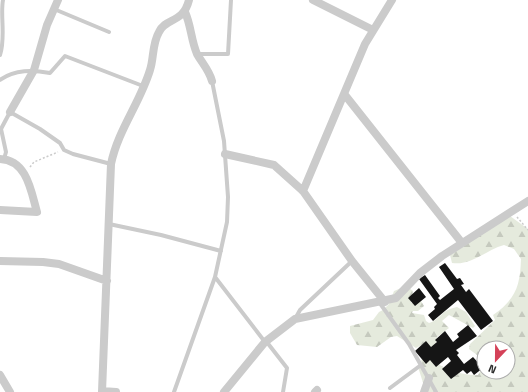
<svg xmlns="http://www.w3.org/2000/svg" width="528" height="392" viewBox="0 0 528 392" font-family="'Titillium Web',sans-serif">
	<style>
		.forest { fill: url(#forest-firs); fill-rule: evenodd }
		.building { fill: #151515 }
		.lines { fill: none; stroke-linecap: round; stroke-linejoin: round }
		.path { stroke: #cbcbcb; stroke-width: 1.5; stroke-dasharray: 2 2; stroke-linecap: butt }
		.lane { stroke: #cbcbcb; stroke-width: 4 }
		.street { stroke: #cbcbcb; stroke-width: 8 }
	</style>
	<defs>
		<pattern id="forest-firs" width="22" height="20" patternUnits="userSpaceOnUse"><rect width="22" height="20" fill="#e5eadd"/><path d="M5 1l3.5 6h-7zM16 11l3.5 6h-7z" fill="#c5c9be"/></pattern>
	</defs>
	<rect width="100%" height="100%" fill="#fff"/>
	<path class="forest" d="M510 216 528 229V392H426L418 367 422 359C433 357 438 365 447 369 457 373 467 375 478 375L481 370V358L469 349 470 344 495 320 493 315C516 299 520 286 521 259L514 249 504 245C486 250 471 266 452 263L450 255ZM484 348H508V372H484Z
		M406 286 413 291 411 303 421 301 424 306 418 311H413L412 313 424 315 426 321 429 323C442 319 440 310 457 307L466 312 475 326 473 328 449 315 442 321 449 328 437 337 436 343 431 348 425 343 416 348 397 336 391 337 377 347 357 345 350 333V326L373 320 379 312 383 310 389 304 394 291Z"/>
	<path class="building" d="M445 263 457 279 460 278 464 284 461 285 466 292 469 289 493 321 481 330 458 300 433 321 428 315 435 309 434 307 437 304 419 279 425 275 440 296 438 298 440 300 454 289 439 267Z
		M419 288 426 297 415 306 408 298Z
		M468 325 477 336 456 350 459 353 457 355 464 364 473 357 483 368 474 375 471 371 467 374 463 370 451 379 442 369 451 361 448 357 436 367 430 360 426 364 415 351 426 341 431 347 437 342 435 340 445 331 453 342 459 337 457 334Z"/>
	<g class="lines">
		<path class="path" d="M30 167 34 162 58 152
			M517 217 528 230"/>
		<path class="lane" d="M54 9 109 32
			M198 54H228L231 0
			M0 55C6 37 0 16 3 0
			M0 80C15 69 33 70 50 73L65 56 143 86
			M4 159 6 152 1 129 10 112 40 129 60 143 64 150 73 154 111 164
			M109 224 161 235 221 251
			M215 277 265 342
			M379 302 409 344 436 392
			M295 319 300 310 352 261
			M266 341 287 368 283 392
			M390 388 421 365
			M174 392 215 277 227 222 228 197 224 141 212 81"/>
		<path class="street" d="M313 0 373 30
			M185 12C191 25 191 40 197 54 202 63 209 70 212 81
			M345 95 462 243
			M10 112 34 70 47 25 58 0
			M225 154 274 165 303 191 352 261 385 302
			M0 159C27 160 31 191 37 212L0 210
			M303 191 365 44 392 0
			M0 261 43 262 59 264 107 281
			M0 375 10 392
			M102 391 116 392
			M102 392 111 164C118 130 140 103 150 70 154 58 152 44 159 32 166 17 183 24 189 0
			M224 392 265 342 295 319 396 298 420 273 442 256 528 201
			M315 392 317 390
			M424 392 429 378"/>
	</g>
	<g transform="translate(496 360) rotate(202)"><circle r="19" fill="#ffffff" stroke="#ababab"/>
	<path d="M0-3L7 15L0 10L-7 15Z" fill="#d44158"/>
	<text y="-6" font-size="11" font-weight="bold" text-anchor="middle" fill="#2e2e2e">N</text>
	</g>
</svg>
